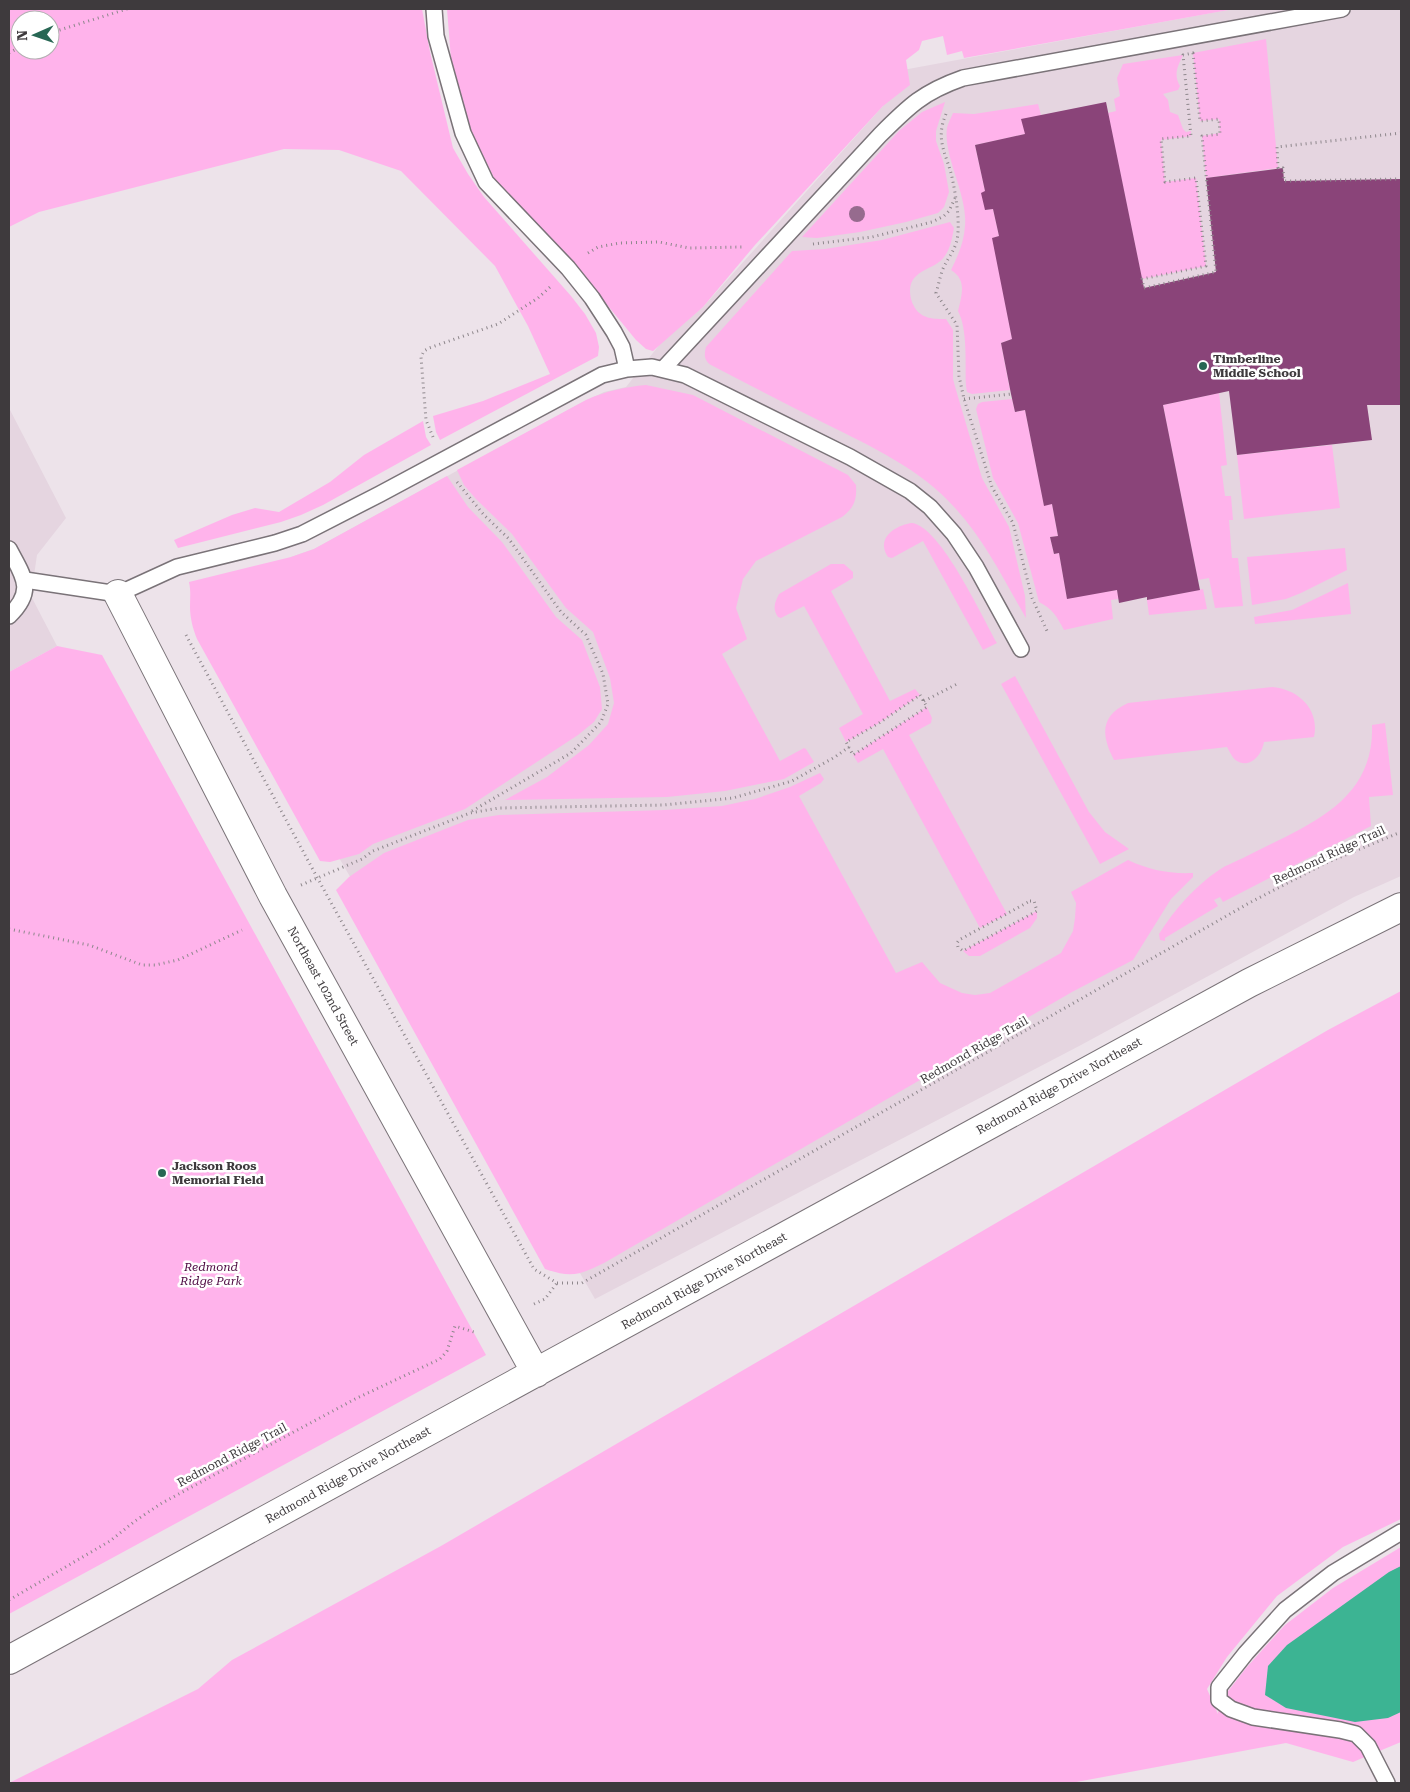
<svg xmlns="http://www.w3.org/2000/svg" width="1410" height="1792" viewBox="0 0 1410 1792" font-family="'Roboto Serif',serif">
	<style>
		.built { fill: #e5d5e0 }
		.green { fill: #ffb3eb; fill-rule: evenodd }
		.water { fill: #3cb493 }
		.building { fill: #8a4479 }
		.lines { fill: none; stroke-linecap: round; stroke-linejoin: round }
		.service-casing { stroke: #7a7378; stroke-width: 18 }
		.tertiary-casing { stroke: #7a7378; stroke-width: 30 }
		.path { stroke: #8e878c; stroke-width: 3; stroke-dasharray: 1 4; stroke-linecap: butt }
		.service { stroke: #fff; stroke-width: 15 }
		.tertiary { stroke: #fff; stroke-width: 28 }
		.tree { fill: #966b8e }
		.poi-dot { fill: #286754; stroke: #fff; stroke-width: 2 }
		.labels { text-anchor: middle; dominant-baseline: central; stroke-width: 5; stroke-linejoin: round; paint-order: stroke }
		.poi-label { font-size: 12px; font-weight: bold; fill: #3e3a3d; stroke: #fff; text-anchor: start }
		.street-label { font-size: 12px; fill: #3e3a3d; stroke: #fff }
		.park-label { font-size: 12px; font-style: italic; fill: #4e0942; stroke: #fff }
	</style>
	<rect width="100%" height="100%" fill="#ede3ea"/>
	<path class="built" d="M1233 9H1401V876L1354 897 1081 1045 595 1299 211 637 291 557 314 549 579 404 604 392 626 387 664 339 703 307 883 106 892 72Z
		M9 408 66 518 37 555 31 596 57 646 9 672Z"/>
	<path class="green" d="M9 9H422L430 52 453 148 468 174 484 197 571 296 585 314 596 333 599 347 598 356 440 440 436 432 433 416 483 401 550 374 528 326 495 266 401 171 339 150 284 149 39 212 9 227ZM20 20H50V50H20Z
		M447 9H980L991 10 1234 9 964 58 962 51 947 55 943 36 922 41 919 50 906 60 910 85 883 106 755 245 703 307 653 351 646 349 636 340 562 250 495 180 468 125 451 59Z
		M1266 39 1278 168 1206 178 1202 136 1220 133 1219 119 1200 121 1193 53Z
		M1183 55C1178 66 1173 74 1180 86L1178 90 1163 94 1168 100 1170 112 1178 115 1183 129 1186 132 1191 131V136L1161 140 1165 182 1196 178 1206 266 1142 279 1108 113 1116 111 1114 99 1120 96 1117 78 1123 64Z
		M945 102 936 131V141L944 164 949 192 944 207 938 213 906 222 860 232 817 238 802 237 899 131 922 112Z
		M1038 104 1041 115 1025 134 975 145 985 191V210L993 209 999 236 993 238 1012 339 1001 343 1010 390 972 394 967 392 966 386C965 364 968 330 958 311 962 294 967 280 951 270 958 256 964 242 965 226 968 195 943 156 947 128 948 123 951 118 953 113L974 114Z
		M950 222 954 228C952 238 951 248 944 257 935 270 911 269 910 290 910 296 911 302 915 308 922 319 934 319 946 319L953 330V379L956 390 982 478 1009 527 1025 596 1026 618C1004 580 985 541 956 509 921 469 872 447 826 424 788 405 749 385 711 365 704 360 704 355 706 347L792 251 825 249 882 240Z
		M646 385 693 395 848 475 856 485C857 500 854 508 842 517L756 561 743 579 736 608 747 639 722 654 780 761 804 748 806 749 814 762 784 779 725 791 667 797 505 800 547 777 589 745 608 724 614 703 610 678 593 632 566 608 512 534 476 499 464 485 457 470 586 400C606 391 625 387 646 385Z
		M1219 393 1227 465 1221 466 1225 496H1231L1233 520H1229L1232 558H1238L1243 606 1215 608 1209 578 1198 580 1163 405Z
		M1012 399 1015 412 1025 410 1044 505 1052 504 1058 536 1050 537 1054 554 1059 553 1067 598 1117 590 1119 599 1111 600 1113 619 1064 630C1057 617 1053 609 1039 602L1018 523 993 478 976 409 978 404 982 402Z
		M423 421 426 437 431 445 323 505 301 515 281 522 178 548 174 540 232 515 255 508 279 512 330 482 364 455Z
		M1332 445 1340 508 1244 519 1237 455Z
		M447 476 468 507 502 542 556 617 582 640 600 687 602 709 594 722 578 735 465 809 373 844 359 854 330 862 320 861 197 639C193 629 190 618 190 607 190 598 191 591 189 582L291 557 314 549Z
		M912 523C941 527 982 617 997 643L983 650 923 541 892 558 888 557C875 538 896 525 912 523Z
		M1345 548 1347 570 1301 593 1286 599 1252 605 1247 557Z
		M831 564H844L853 572V578L831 591 890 701 915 689 920 695 879 723 846 742 839 728 863 714 804 606 781 618 778 617C772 608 775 602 779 594Z
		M1348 583 1351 614 1255 624 1254 617 1292 610Z
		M1203 589 1207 609 1149 615 1147 600Z
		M57 646 102 655 486 1355 9 1614V672Z
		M1015 676 1089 812 1105 832 1129 849 1100 864 1001 684Z
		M1272 687C1298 689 1320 709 1314 737L1264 742C1262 754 1251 769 1237 761 1232 758 1230 752 1227 747L1114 760C1101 735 1100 716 1128 703Z
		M927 707 932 718 931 723 909 735 1007 914 980 928 883 749 858 763 853 755Z
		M1385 723 1393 795 1369 797 1371 826 1223 902 1220 897 1214 900 1218 906 1165 938V941L1160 940 1159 934C1175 909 1194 887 1219 870 1226 865 1235 862 1243 858 1302 827 1375 805 1372 725Z
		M820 773 824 779 821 783 799 796 896 973 922 962 940 983 962 993 975 995 990 993 1061 953 1073 931 1075 918 1076 903 1071 892 1128 860C1149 870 1169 874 1193 873V877L1171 899 1133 960 1072 992 604 1263C580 1275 571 1278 545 1269L336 890 349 877 384 853 468 820 499 815 665 810 722 806 755 799 790 787Z
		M1037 911V918L1030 928 980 956H969L963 951Z
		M1401 991V1519L1343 1547 1277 1596 1227 1657 1207 1689 1218 1714 1219 1703 1246 1668 1285 1625 1333 1588 1401 1547V1742L1353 1762 1286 1743 1071 1783H9L198 1689 232 1660 441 1546 1328 1030Z"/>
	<path class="water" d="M1401 1566V1712L1388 1718 1355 1722 1286 1708 1265 1695 1268 1666 1287 1645 1389 1572Z"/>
	<path class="building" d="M1106 102 1144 288 1216 272 1206 178 1283 168 1284 181 1401 179V405H1367L1372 440 1237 455 1229 391 1163 405 1200 590 1147 600V597L1119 603 1117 590 1067 599 1059 553 1054 554 1050 537 1058 536 1052 504 1044 506 1025 410 1015 412 1011 394 1001 343 1012 339 992 238 999 236 993 209 985 210 981 193 985 191 975 145 1025 134 1021 119Z"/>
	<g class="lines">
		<g class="service-casing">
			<path id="service" d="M434 9 436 36 463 133 486 182 568 268 592 298 614 332 622 347 627 369
				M663 369 880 135C909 106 923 92 963 78L1342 9
				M9 549C23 576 36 590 9 616
				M25 580 118 594 177 567 275 543 302 534 380 494 602 375 627 369 652 367 685 375 850 457 910 491 930 507 954 534 976 567 1021 649
				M1387 1783 1368 1746 1356 1734 1340 1730 1253 1717 1231 1709 1219 1700V1687L1246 1653 1285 1610 1333 1573 1401 1532"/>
		</g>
		<g class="tertiary-casing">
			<path id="tertiary" d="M118 594 273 896 536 1373
				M9 1660 1249 983 1401 907"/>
		</g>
		<path class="path" d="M50 33 127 9
			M9 53 20 47
			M1193 53 1200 121 1219 119 1220 134 1202 136 1216 272 1144 288 1142 279 1206 266 1196 178 1165 182 1161 139 1191 136 1183 55Z
			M946 114C934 142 948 155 953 182 956 197 959 216 958 232 957 250 948 256 942 271 940 278 938 286 936 293L957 325 959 376 964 399 992 487 1013 523 1032 598 1048 633
			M1401 133 1277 147 1278 168H1283L1284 181 1401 179
			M813 244 872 237 932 222 944 216 949 211 955 198
			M588 253 598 247 620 243 659 242 689 248 742 247
			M964 399 1011 394
			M433 437 426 420 421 357 424 351 429 348 498 324 538 298 550 287
			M457 482 484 515 509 539 561 612 586 635 603 674 608 704 601 722 571 753 472 811
			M186 635 318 879 534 1269 557 1283
			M920 695 927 707 853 755 846 742 879 723Z
			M924 701 957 684
			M301 885 362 859 373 851 470 813 499 808 664 805 733 798 792 781 835 757 849 747
			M1030 901H1034L1037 911 963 951 958 947 957 943 959 940Z
			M9 929 89 945 142 965H155L178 960 242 930
			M557 1283H582L1251 902 1326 863 1401 832
			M534 1304 545 1299 557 1283
			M9 1600 110 1541 135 1521 162 1503 355 1399 440 1359 447 1351 455 1326 474 1332 476 1331"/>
		<use href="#service" class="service"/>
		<use href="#tertiary" class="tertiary"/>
	</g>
	<circle class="tree" cx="857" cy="214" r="8"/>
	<g class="poi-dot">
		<circle cx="1203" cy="366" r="5"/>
		<circle cx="162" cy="1173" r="5"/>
	</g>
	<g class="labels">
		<g class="poi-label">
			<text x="1213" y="359">Timberline<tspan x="1213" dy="14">Middle School</tspan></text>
			<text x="172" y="1166">Jackson Roos<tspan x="172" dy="14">Memorial Field</tspan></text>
		</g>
		<g class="street-label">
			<text transform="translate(1329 855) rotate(-25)">Redmond Ridge Trail</text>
			<text transform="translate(323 986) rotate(61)">Northeast 102nd Street</text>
			<text transform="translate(974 1050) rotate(-30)">Redmond Ridge Trail</text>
			<text transform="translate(1059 1086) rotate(-29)">Redmond Ridge Drive Northeast</text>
			<text transform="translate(704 1281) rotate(-29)">Redmond Ridge Drive Northeast</text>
			<text transform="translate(232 1455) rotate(-28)">Redmond Ridge Trail</text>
			<text transform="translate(348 1475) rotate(-29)">Redmond Ridge Drive Northeast</text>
		</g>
		<g class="park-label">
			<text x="211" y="1267">Redmond<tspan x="211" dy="14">Ridge Park</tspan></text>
		</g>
	</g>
	<rect width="1410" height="1792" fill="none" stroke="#3e3a3d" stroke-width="20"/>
	<g transform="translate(35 35) rotate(268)"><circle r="24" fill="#ffffff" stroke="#b2b0b1"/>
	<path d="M0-4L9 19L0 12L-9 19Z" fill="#286754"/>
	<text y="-8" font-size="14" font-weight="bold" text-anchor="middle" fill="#3e3a3d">N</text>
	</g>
</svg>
